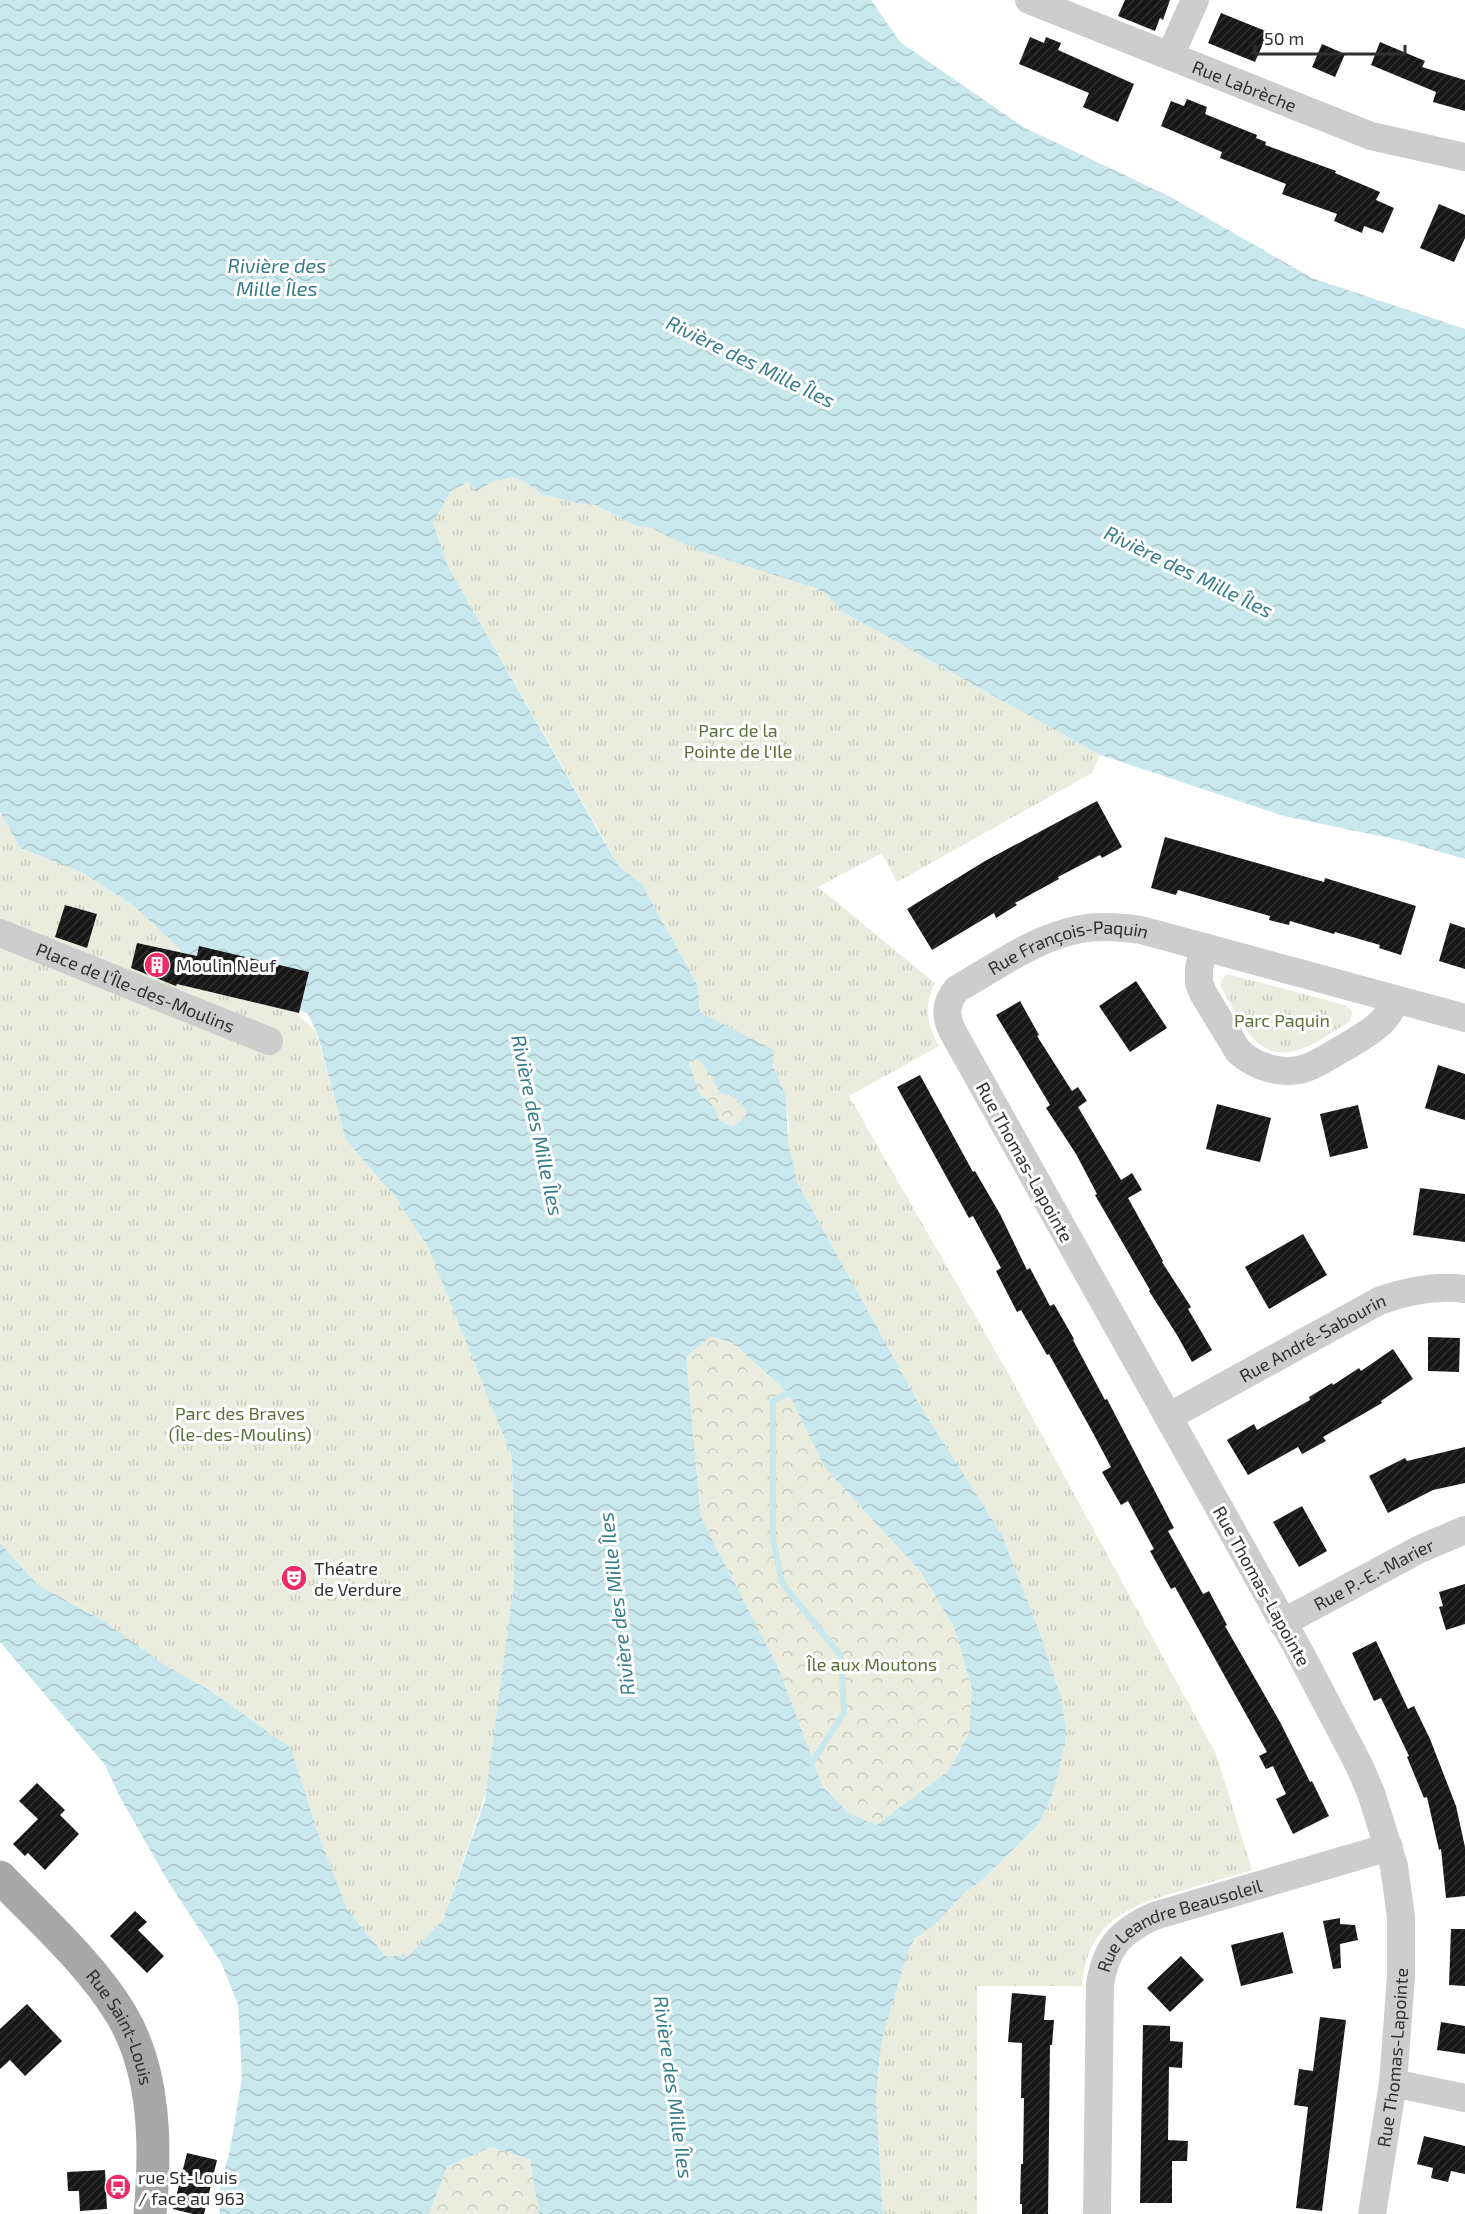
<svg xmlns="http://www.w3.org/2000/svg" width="1465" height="2214" viewBox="0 0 1465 2214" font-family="'Exo 2',sans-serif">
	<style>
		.grass { fill: url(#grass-tufts) }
		.forest { fill: url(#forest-crowns) }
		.water { fill: url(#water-waves); fill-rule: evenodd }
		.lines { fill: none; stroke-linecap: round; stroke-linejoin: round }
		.stream { stroke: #c9e8ee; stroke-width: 6 }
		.building { fill: url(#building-hatch) }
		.minor { stroke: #cdcdcd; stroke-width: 28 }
		.major { stroke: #a8a8a8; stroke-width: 33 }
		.labels { text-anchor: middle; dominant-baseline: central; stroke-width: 6; stroke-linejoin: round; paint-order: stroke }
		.street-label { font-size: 18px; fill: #303030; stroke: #fff }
		.park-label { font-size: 18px; fill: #5f6e3b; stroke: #fff }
		.poi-label { font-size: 18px; fill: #303030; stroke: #fff; text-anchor: start }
		.water-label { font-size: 20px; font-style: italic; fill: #357c89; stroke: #fff }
	</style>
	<defs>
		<pattern id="grass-tufts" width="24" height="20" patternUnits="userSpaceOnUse" patternTransform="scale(1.5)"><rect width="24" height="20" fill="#eaeddd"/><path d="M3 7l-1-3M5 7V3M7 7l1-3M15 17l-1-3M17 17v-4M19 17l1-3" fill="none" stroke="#c9ccbe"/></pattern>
		<pattern id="forest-crowns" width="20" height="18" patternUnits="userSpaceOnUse" patternTransform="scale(1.5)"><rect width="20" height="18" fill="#eaeddd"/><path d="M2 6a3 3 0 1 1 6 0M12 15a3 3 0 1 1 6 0" fill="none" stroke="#c9ccbe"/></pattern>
		<pattern id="water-waves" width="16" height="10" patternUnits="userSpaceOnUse" patternTransform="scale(1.5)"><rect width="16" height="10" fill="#c9e8ee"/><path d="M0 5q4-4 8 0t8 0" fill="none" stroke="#adc7cc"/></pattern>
		<pattern id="building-hatch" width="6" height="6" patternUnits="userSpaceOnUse" patternTransform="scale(1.5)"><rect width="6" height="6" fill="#171717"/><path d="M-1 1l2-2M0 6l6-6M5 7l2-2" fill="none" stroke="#303030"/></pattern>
	</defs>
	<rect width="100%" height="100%" fill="#fff"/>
	<path class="grass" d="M512 477 526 483 542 494 576 503 596 505 634 525 654 529 670 538 812 587 827 595 841 611 1100 755 1092 773 897 882 882 853 818 887 935 983C923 1007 927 1023 939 1046L849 1096 1009 1375 1216 1754 1252 1870C1228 1877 1204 1884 1180 1891 1127 1906 1087 1923 1082 1986H977V2214H883L876 2098 880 2053 884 2032 909 1948 915 1938 935 1925 964 1893 981 1881 1037 1826 1048 1806 1056 1782 1065 1744V1725L1062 1699 1037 1625 1002 1535 918 1402 797 1182 787 1142 789 1126 786 1096 773 1064 774 1050 700 1012 698 986 642 884 619 866 448 566 433 523 451 491 468 482 476 493 490 483Z
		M0 812 20 848 81 872 134 906 184 953 289 1006 316 1032 346 1140 395 1197 429 1249 512 1458 514 1584 492 1775 443 1920 408 1956H385L347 1909 318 1833 291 1748 212 1692 162 1663 105 1622 37 1584 0 1543Z
		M1227 974 1345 1005 1351 1010 1352 1015 1349 1022C1333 1031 1314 1046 1295 1051 1254 1062 1237 1014 1221 986V981Z"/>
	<path class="forest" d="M693 1059 700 1060C707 1069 716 1081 719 1093 739 1095 760 1115 732 1126L724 1123 718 1118C717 1109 709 1100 701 1097L689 1063Z
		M711 1336 733 1343 788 1393 825 1468 920 1571 954 1627 972 1689 969 1733 949 1770 876 1825 848 1812 823 1787 779 1669 701 1518 686 1357Z
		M491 2147 530 2160 539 2214H429L447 2167Z"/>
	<path class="water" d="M0 0H871L900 42 1025 128 1169 196 1312 278 1465 329V859L1399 840 1284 816 1100 755 841 611 827 595 812 587 700 551 670 538 654 529 634 525 596 505 576 503 542 494 526 483 512 477 490 483 476 493 468 482 451 491 433 523 448 566 601 836 619 866 642 884 698 986 700 1012 774 1050 773 1065 786 1096 788 1142 797 1182 918 1402 1002 1535 1037 1625 1062 1699 1065 1725V1744L1056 1782 1048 1806 1037 1826 981 1881 964 1893 935 1925 915 1938 909 1949 884 2032 880 2053 876 2098 883 2214H539L530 2160 491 2147 447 2167 429 2214H220L218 2195 230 2150 242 2077 238 2005 222 1964 167 1880 120 1797 105 1765 0 1642V1543L37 1584 105 1622 162 1663 212 1692 291 1748 318 1833 347 1909 385 1956H408L443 1920 485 1800 514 1584 512 1458 429 1249 395 1197 346 1140 317 1033 308 1014 184 953 134 906 81 872 20 848 0 812ZM693 1059 699 1060C708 1070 715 1081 719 1093 739 1095 760 1115 732 1126L724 1123 718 1118C717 1110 709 1098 701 1097L689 1063ZM711 1336 733 1343 788 1393 825 1468 920 1571 954 1627 972 1689 969 1733 949 1770 876 1825 848 1812 823 1787 779 1669 701 1518 686 1357Z"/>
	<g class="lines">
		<path class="stream" d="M788 1393 773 1401V1539L782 1583 841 1656 844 1712 812 1763"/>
	</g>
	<path class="building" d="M1125 0H1170L1163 20 1160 18 1155 31 1118 16Z
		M1221 13 1268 32 1255 62 1208 43Z
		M1030 37 1044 43 1046 37 1061 43 1058 50 1134 84 1118 122 1083 107 1089 93 1019 64Z
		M1380 42 1425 61 1422 67 1465 80V111L1433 102 1436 92 1371 65Z
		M1322 44 1345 54 1335 77 1312 67Z
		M1187 99 1207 107 1205 114 1257 135 1256 138 1266 142 1265 145 1336 171 1335 173 1380 192 1376 200 1394 208 1383 233 1364 226 1362 233 1334 221 1337 214 1282 194 1286 184 1220 158 1222 152 1161 126 1171 101 1184 106Z
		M1439 204 1465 215V238L1454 262 1420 248Z
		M1097 801 1122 847 1102 858 1100 855 1058 877 1059 879 1015 903 1017 905 996 918 994 913 932 950 907 909 985 861Z
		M1165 837 1324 882 1325 878 1416 906 1401 955 1379 948 1380 945 1335 932 1334 934 1290 921 1289 925 1269 920 1270 916 1178 890 1176 895 1151 888Z
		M65 905 97 914 87 948 55 937Z
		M1450 923 1465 928V969L1439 961Z
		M137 943 197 956 199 946 309 972 299 1013 177 984 176 986 131 968Z
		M1136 981 1167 1028 1130 1052 1099 1006Z
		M1020 1001 1039 1035 1037 1036 1072 1091 1078 1087 1087 1101 1078 1107 1121 1180 1132 1173 1142 1190 1128 1198 1163 1261 1162 1262 1191 1307 1188 1309 1212 1350 1192 1362 1177 1335 1149 1291 1150 1290 1095 1195 1097 1194 1076 1154 1046 1108 1050 1105 996 1015Z
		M1438 1065 1465 1074V1120L1425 1108Z
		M920 1075 973 1172 975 1171 1000 1214 1027 1270 1030 1268 1050 1306 1054 1304 1074 1339 1073 1340 1105 1400 1107 1399 1174 1528 1168 1531 1203 1594 1209 1591 1227 1625 1225 1626 1280 1722 1310 1782 1312 1781 1329 1816 1293 1834 1276 1799 1286 1794 1273 1766 1266 1769 1259 1756 1267 1752 1175 1587 1171 1589 1150 1551 1154 1549 1128 1501 1121 1505 1102 1472 1111 1467 1093 1433 1049 1354 1047 1355 1021 1310 1017 1312 996 1271 1001 1268 973 1216 969 1218 897 1087Z
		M1217 1104 1271 1118 1260 1162 1206 1149Z
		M1358 1105 1368 1148 1330 1157 1320 1114Z
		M1420 1188 1465 1194V1242L1413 1235Z
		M1303 1234 1327 1275 1269 1309 1245 1267Z
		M1428 1337 1460 1338 1459 1372 1428 1371Z
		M1393 1349 1413 1379 1381 1401 1382 1403 1323 1437 1326 1441 1302 1454 1298 1447 1248 1475 1227 1440 1254 1424 1257 1430 1310 1400 1309 1397 1332 1383 1333 1385 1359 1368 1361 1371Z
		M1465 1447V1483L1433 1490 1388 1513 1369 1476 1405 1458 1407 1461Z
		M1302 1506 1327 1551 1299 1567 1273 1522Z
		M1465 1584V1624L1446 1630 1439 1607 1443 1606 1439 1592Z
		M1376 1641 1408 1709 1414 1706 1430 1739 1456 1806 1465 1847V1896L1446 1898 1441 1849 1439 1850 1427 1797 1424 1798 1407 1757 1409 1756 1381 1698 1374 1701 1352 1653Z
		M37 1783 65 1810 60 1815 79 1834 45 1870 28 1853 25 1856 13 1844 38 1819 19 1801Z
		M135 1911 147 1922 138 1930 164 1956 147 1973 110 1936Z
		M1340 1918V1924L1355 1925 1358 1940 1340 1944 1341 1968 1333 1969 1323 1921Z
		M1451 1929H1465V1986L1449 1985Z
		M1283 1932 1293 1973 1241 1986 1231 1945Z
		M1181 1956 1204 1980 1170 2012 1147 1988Z
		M1012 1993 1046 1996 1044 2020H1054L1052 2045H1050L1048 2214H1022V2204H1020L1021 2164H1023L1024 2098H1021L1022 2043 1008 2042Z
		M27 2004 62 2041 25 2076 10 2060 0 2069V2029Z
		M1320 2017 1346 2020 1322 2211 1296 2208 1308 2107 1294 2105 1299 2069 1313 2071Z
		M1441 2022 1465 2026V2054L1437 2050Z
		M1143 2025 1170 2026V2041L1183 2042 1182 2068 1169 2067 1168 2140 1188 2141 1187 2161H1172V2203H1140Z
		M1424 2136 1465 2146V2174L1451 2171 1448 2182 1431 2178 1433 2168 1417 2164Z
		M187 2153 217 2160 204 2214H193L173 2209Z
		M105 2170 107 2209 80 2211 79 2191H68L67 2172Z"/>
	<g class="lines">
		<g class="minor">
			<path id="s1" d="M1029 0 1371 136 1465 157"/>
			<path d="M1170 56 1195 0"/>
			<path id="s2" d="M0 933 269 1041"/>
			<path d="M1204 947 1199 968V983L1203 993 1238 1051C1255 1067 1283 1076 1306 1068 1320 1063 1334 1053 1347 1046 1368 1033 1387 1024 1395 1000"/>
			<path id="s3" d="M1168 1417 1379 1301C1407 1291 1435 1285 1465 1289"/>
			<path id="s4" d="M1282 1623 1420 1549 1465 1530"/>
			<path d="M1393 2083 1465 2098"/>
			<path id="s5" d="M1097 2214 1100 1984C1106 1947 1121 1931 1154 1916L1389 1847"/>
			<path id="s6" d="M1372 2214 1393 2083 1401 1976V1917L1394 1866 1371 1793 1359 1765 1297 1647 954 1034C945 1018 944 1004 957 989 996 967 1036 937 1081 929 1101 925 1121 927 1141 930L1465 1018"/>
		</g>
		<path class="major" id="s7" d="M0 1877C40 1919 91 1964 121 2014 156 2072 156 2148 150 2214"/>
	</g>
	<defs>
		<g id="building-disc" transform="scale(1.35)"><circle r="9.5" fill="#ed2b67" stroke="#fff"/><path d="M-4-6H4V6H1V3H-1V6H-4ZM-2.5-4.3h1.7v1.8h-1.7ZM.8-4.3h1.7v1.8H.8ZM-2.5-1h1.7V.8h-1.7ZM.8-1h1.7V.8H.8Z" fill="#fff"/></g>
		<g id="theatre-disc" transform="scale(1.35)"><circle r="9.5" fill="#ed2b67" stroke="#fff"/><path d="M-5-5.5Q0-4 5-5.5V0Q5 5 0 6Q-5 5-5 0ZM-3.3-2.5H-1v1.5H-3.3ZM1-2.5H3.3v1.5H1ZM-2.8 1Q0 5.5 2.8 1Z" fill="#fff"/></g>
		<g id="bus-disc" transform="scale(1.35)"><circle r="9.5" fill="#ed2b67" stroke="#fff"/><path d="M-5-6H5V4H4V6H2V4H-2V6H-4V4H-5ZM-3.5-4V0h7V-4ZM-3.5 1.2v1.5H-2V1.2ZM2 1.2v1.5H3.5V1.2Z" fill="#fff"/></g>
	</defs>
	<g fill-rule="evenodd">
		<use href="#building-disc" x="157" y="965"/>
		<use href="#theatre-disc" x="294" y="1578"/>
		<use href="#bus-disc" x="118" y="2187"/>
	</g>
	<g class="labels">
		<g class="street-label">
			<text stroke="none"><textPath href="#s1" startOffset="232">Rue Labrèche</textPath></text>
			<text stroke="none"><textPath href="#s6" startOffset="1464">Rue François-Paquin</textPath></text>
			<text stroke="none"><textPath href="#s2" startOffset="146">Place de l'Île-des-Moulins</textPath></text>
			<text transform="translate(1025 1162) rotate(61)">Rue Thomas-Lapointe</text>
			<text stroke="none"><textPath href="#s3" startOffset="165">Rue André-Sabourin</textPath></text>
			<text stroke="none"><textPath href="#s4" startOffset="104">Rue P.-E.-Marier</textPath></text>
			<text transform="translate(1262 1586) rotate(61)">Rue Thomas-Lapointe</text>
			<text stroke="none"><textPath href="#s5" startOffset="338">Rue Leandre Beausoleil</textPath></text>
			<text stroke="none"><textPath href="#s7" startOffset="195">Rue Saint-Louis</textPath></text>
			<text stroke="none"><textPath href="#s6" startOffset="158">Rue Thomas-Lapointe</textPath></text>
		</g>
		<g class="park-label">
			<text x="738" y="730">Parc de la<tspan x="738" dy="21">Pointe de l'Ile</tspan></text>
			<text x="1282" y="1020">Parc Paquin</text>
			<text x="240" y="1413">Parc des Braves<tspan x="240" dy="21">(Île-des-Moulins)</tspan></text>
			<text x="872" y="1664">Île aux Moutons</text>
		</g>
		<g class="poi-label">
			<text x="176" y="965">Moulin Neuf</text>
			<text x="314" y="1568">Théatre<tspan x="314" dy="21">de Verdure</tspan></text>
			<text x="138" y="2177">rue St-Louis<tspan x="138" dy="21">/ face au 963</tspan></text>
		</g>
		<g class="water-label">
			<text x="277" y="265">Rivière des<tspan x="277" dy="23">Mille Îles</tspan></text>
			<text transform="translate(751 361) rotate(26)">Rivière des Mille Îles</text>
			<text transform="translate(1189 571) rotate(26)">Rivière des Mille Îles</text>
			<text transform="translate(538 1125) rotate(78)">Rivière des Mille Îles</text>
			<text transform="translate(616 1604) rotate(-97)">Rivière des Mille Îles</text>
			<text transform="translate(674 2087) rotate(82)">Rivière des Mille Îles</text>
		</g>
	</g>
	<path d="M1255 45v9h150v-9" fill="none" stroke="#303030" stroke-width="3"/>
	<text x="1264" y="45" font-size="18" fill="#303030" stroke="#ffffff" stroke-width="4.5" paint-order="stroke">50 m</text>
</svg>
